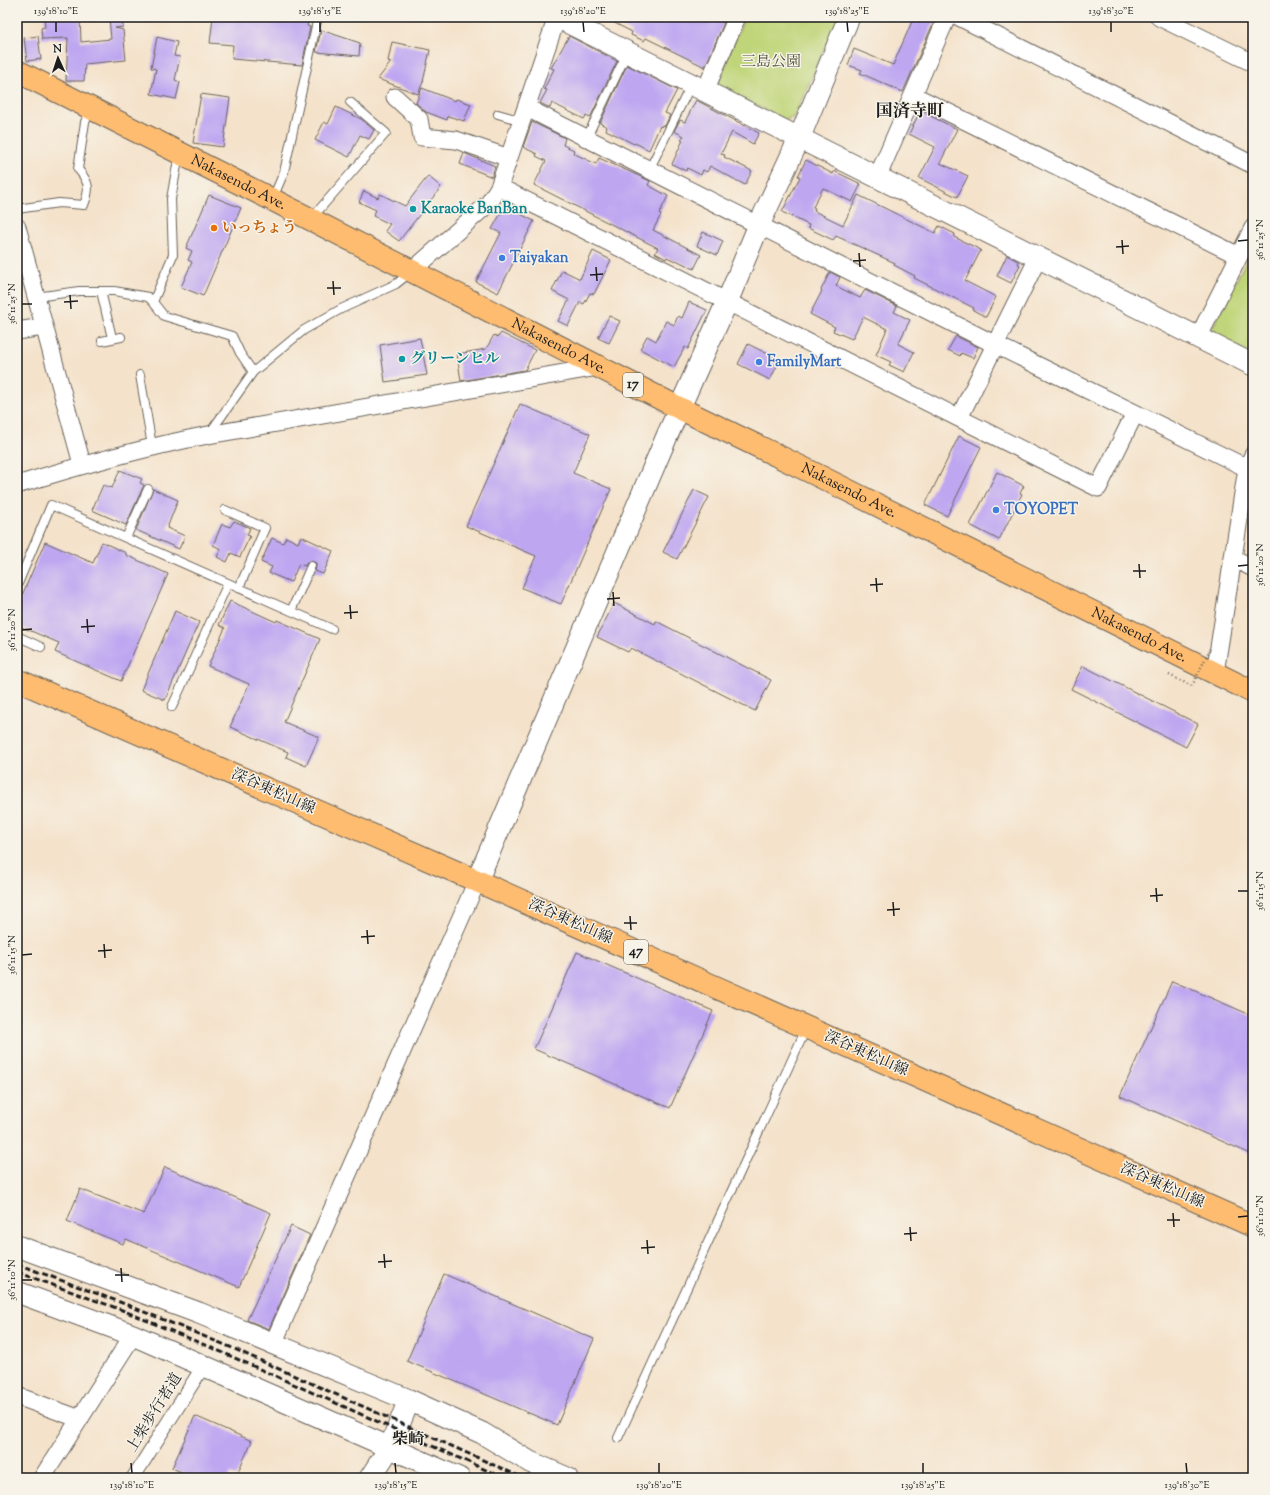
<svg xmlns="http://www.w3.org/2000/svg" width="1270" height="1495" viewBox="0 0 1270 1495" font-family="'Sorts Mill Goudy','Noto Serif JP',serif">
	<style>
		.green { fill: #c0d579; stroke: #6e784a }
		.building { fill: #bea6f1 }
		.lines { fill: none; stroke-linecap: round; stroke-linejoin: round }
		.service-casing { stroke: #686159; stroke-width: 10 }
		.pedestrian-casing { stroke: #686159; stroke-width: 15 }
		.minor-casing { stroke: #686159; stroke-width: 19 }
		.tertiary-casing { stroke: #686159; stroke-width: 23 }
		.primary-casing { stroke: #686159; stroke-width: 24 }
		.trunk-casing { stroke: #686159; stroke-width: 24 }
		.path { stroke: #686159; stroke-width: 2.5; stroke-dasharray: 1 3; stroke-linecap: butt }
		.service { stroke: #fff; stroke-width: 8 }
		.pedestrian { stroke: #fff; stroke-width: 13 }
		.minor { stroke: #fff; stroke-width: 17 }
		.tertiary { stroke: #fff; stroke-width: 21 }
		.primary { stroke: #fdbc6f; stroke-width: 22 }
		.trunk { stroke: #fdbc6f; stroke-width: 22 }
		.rail { stroke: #1c1c1c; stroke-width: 3; stroke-dasharray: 6 3; stroke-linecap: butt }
		.path-bridge { stroke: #686159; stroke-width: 2.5; stroke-dasharray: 1 3; stroke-linecap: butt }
		.ticks { fill: none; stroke: #1c1c1c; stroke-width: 1.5 }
		.culture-dot { fill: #0f9aa8; stroke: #f7f3e8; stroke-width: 1.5 }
		.food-dot { fill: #e8710a; stroke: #f7f3e8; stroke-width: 1.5 }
		.shop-dot { fill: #3f7fe0; stroke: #f7f3e8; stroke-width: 1.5 }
		.labels { text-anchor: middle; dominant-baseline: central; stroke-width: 3; stroke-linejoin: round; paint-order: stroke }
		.shield { fill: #f7f3e8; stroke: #5e5c59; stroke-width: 1 }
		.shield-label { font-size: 14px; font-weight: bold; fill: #1c1c1c }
		.park-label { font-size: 15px; fill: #4d5438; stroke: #f7f3e8 }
		.street-label { font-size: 15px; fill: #1c1c1c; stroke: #f7f3e8 }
		.culture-label { font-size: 15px; font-weight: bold; fill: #0d838f; stroke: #f7f3e8; text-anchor: start }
		.food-label { font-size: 15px; font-weight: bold; fill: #c56008; stroke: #f7f3e8; text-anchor: start }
		.shop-label { font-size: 15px; font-weight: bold; fill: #366cbe; stroke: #f7f3e8; text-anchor: start }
		.neighbourhood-label { font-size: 16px; font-weight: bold; fill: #1c1c1c; stroke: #f7f3e8 }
		.quarter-label { font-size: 17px; font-weight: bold; fill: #1c1c1c; stroke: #f7f3e8 }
		.neatline { fill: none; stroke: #1c1c1c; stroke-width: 1.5 }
		.ticks-label { font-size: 10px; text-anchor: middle; fill: #1c1c1c }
	</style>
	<rect width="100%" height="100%" fill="#f7f3e8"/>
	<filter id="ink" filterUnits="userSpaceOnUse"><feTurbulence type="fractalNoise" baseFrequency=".025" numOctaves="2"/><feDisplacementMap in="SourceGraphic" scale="8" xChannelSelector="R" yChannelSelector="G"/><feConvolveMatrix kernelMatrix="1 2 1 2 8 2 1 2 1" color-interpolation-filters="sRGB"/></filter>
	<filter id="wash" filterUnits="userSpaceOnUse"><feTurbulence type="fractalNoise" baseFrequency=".012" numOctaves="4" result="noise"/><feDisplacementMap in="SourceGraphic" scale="16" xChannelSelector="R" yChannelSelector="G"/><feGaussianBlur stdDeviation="0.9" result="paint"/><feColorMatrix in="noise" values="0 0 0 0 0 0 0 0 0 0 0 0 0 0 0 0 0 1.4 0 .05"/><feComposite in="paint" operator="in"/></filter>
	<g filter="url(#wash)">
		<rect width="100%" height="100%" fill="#f4e2ca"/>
		<path class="green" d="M745 17H839L794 117 786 120 719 88 718 79Z
			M1253 247V355L1213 335 1212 329Z"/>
		<g id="blocks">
			<path class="building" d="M44 17H80L81 42 111 39 109 17H122L123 27 115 28 123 30 126 60 85 64 84 81H66L68 38 42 39 41 28 45 27Z
				M213 17H309L307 26 310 27 302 65 232 59 233 45 210 43Z
				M603 17H693L704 23 707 17H712L724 23 705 67 646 38 644 41 631 35 632 32Z
				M914 17H936L903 92 860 73 862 70 848 65 854 49 893 65Z
				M321 30 360 43 359 56 316 52Z
				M38 36 41 59 27 61 24 38Z
				M569 36 617 61 590 118 586 116 584 119 552 103 550 108 540 103 547 90 544 89 554 69 551 68Z
				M157 37 177 42 174 56 180 57 175 80 180 82 176 99 151 94 156 69 151 68Z
				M392 42 430 50 423 82 418 94 378 79 391 62 388 61Z
				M627 65 677 90 665 113 670 115 665 126 662 125 661 127 660 126 649 150 635 143 634 144 606 130 607 127 600 123Z
				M422 88 455 101 456 99 471 104 464 121 448 116 447 120 426 112 416 103Z
				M201 94 230 98 223 147 193 143Z
				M696 100 759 133 753 144 732 132 721 154 725 155 724 157 752 171 745 185 710 166 707 172 703 170 701 175 687 168 686 171 672 164 683 140 681 139 684 136 674 131 680 120 685 122Z
				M336 107 361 119 374 130 369 139 360 135 349 157 315 140 324 122 328 124Z
				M920 111 957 129 940 163 968 176 957 197 919 178 935 147 909 134Z
				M532 122 565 138 563 145 574 150 573 153 596 164 599 158 650 181 648 185 668 196 659 214 661 215 653 230 701 255 694 269 676 260 675 261 667 257 666 259 655 253 658 248 534 185 546 161 536 156 537 154 523 147Z
				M464 153 495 166 492 177 460 164Z
				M806 160 833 174 834 171 861 184 852 202 823 188 813 207 815 208 814 211 843 225 858 195 935 233 939 226 955 234 954 237 981 250 965 281 996 297 986 317 973 310 974 308 914 278 915 276 894 265 895 263 836 236 833 240 808 228 809 225 782 212 800 177 798 176Z
				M428 176 441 187 399 241 385 231 390 224 373 216 376 210 359 202 364 191 378 198 380 194 405 206Z
				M209 195 241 208 203 296 181 287 192 262 188 260 192 251 186 248Z
				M505 206 534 221 498 293 476 282 501 233 492 229Z
				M703 232 723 241 717 255 697 246Z
				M593 251 611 260 594 294 590 293 584 304 580 302 568 326 558 321 569 300 552 291 562 270 580 279Z
				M1007 255 1019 262 1018 264 1020 265 1011 283 997 276Z
				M830 272 840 277 836 286 860 298 865 290 897 306 894 312 910 320 898 344 914 352 904 372 889 365 891 362 876 355 887 329 863 317 852 339 833 331 835 327 810 314 822 291 821 290Z
				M689 302 707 310 688 349 685 347 674 367 640 349 647 336 656 341 666 321 674 325 678 316 682 318Z
				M609 316 620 321 609 343 598 338Z
				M501 333 535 350 525 370 461 381 457 354 486 349 494 335 498 337Z
				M956 336 978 347 973 358 961 353 960 356 948 350Z
				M420 338 427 375 399 379V380L385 382 380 345Z
				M748 344 780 360 770 380 738 364Z
				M520 404 590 434 573 473 611 489 561 604 522 588 536 556 466 526Z
				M959 436 981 447 947 516 925 505Z
				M120 470 142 479 140 483 144 485 126 525 92 510 103 485 112 488Z
				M997 472 1024 486 1020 493 1022 494 999 540 970 525Z
				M153 489 178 500 167 528 185 536 179 549 136 530Z
				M694 490 709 497 677 559 663 552Z
				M234 521 250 528 247 535 250 536 240 557 231 553 227 562 217 557 221 549 213 545 222 524 230 527Z
				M301 536 333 551 323 574 315 571 316 566V563L311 561 307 562 305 566 299 564 291 582 269 573 272 567 261 562 272 538 283 543 286 537 298 543Z
				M45 542 93 563 102 542 126 553V555L168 574 121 681 55 652 59 643 17 625V607Z
				M230 601 276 622 277 620 320 639 284 722 319 737 306 766 286 757 288 752 230 727 249 684 208 666 225 628 219 625Z
				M614 603 655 624 656 621 771 680 755 711 631 648 628 652 597 637Z
				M175 611 199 622 165 700 141 690Z
				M1083 666 1198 724 1186 747 1071 689Z
				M577 952 713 1011 670 1108 534 1049Z
				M1172 981 1253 1016V1155L1120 1096Z
				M165 1167 271 1213 239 1287 126 1239 123 1244 67 1221 80 1189 144 1214Z
				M291 1226 310 1235 269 1329 247 1320Z
				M444 1274 594 1339 557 1425 407 1361Z
				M195 1416 252 1441 236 1476 231 1474 229 1478H195L172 1468Z"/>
		</g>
	</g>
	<g filter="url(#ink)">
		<use href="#blocks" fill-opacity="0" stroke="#686159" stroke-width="1"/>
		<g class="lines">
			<g class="service-casing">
				<path id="service" d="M498 114 522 121
					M586 139 627 53
					M649 170 691 85
					M273 198 284 172 318 17
					M17 209 59 203 84 205C90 189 90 183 78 169L85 122 91 110
					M311 219 386 133 350 102
					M101 291 112 338
					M36 297 79 291H114L148 297 153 302 164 316 232 336 240 353 253 372
					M153 302 173 255 171 199 179 154
					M102 341 121 337
					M140 375 152 446
					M209 434 253 372 304 330 341 309 396 284 411 272
					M225 510 265 528 239 588
					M126 538 148 489
					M17 586 51 505 332 629
					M291 611 311 566
					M17 636 41 647
					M172 707 228 583
					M618 1438 806 1029"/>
			</g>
			<g class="pedestrian-casing">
				<path id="pedestrian" d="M133 1478 204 1365"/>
			</g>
			<g class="minor-casing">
				<path id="minor" d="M947 17 913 95 1239 256
					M959 17 1253 165
					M1159 17 1253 63
					M705 91 737 17
					M395 97 419 119 422 137 456 140 509 158
					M527 108 996 345 1253 471
					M877 178 913 95
					M499 187 1098 488 1135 413
					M17 227 82 464
					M412 271 489 203 499 187 557 17
					M17 331 43 327
					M1198 338 1253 228
					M959 418 1038 258
					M17 485C81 465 142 448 208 435L598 367
					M1233 558 1253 568
					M1215 673 1247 468 1253 455
					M273 1344 477 881
					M17 1396 80 1419
					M42 1478 133 1335"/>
			</g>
			<g class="tertiary-casing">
				<path id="tertiary" d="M557 17 1253 365
					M477 881 667 436 727 302 759 225 799 139 849 17
					M17 1246 199 1313 409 1400 482 1433 530 1462 567 1478
					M17 1292 133 1335 459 1478
					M370 1478 390 1447 409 1400"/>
			</g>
			<g class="primary-casing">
				<path id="primary" d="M17 680 477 881 1253 1226"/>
			</g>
			<g class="trunk-casing">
				<g id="trunk">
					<path id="s1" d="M17 71 273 200 679 408 811 472 1253 692"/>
				</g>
			</g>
			<path class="path" d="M1169 675 1192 686"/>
			<use href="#service" class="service"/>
			<use href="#pedestrian" class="pedestrian"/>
			<use href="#minor" class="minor"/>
			<use href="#tertiary" class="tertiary"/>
			<use href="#primary" class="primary"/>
			<use href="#trunk" class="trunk"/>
			<path class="rail" d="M17 1264 125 1304 230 1347 523 1478
				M17 1272 122 1310 226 1354 504 1478"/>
			<path class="path-bridge" d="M1192 686 1211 647"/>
		</g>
	</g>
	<path class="ticks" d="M56 22V32M320 22V32M583 22 584 32M847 22 848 32M1111 22V32M1122 240 1123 254M1238 241 1248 240M1116 247 1129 246M859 253 860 267M853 261 866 260M596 267 597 281M590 275 603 274M333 281 334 295M327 288H341M70 295 71 309M64 302 78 301M22 304H32M1139 564 1140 578M1238 566 1248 565M1133 571H1146M876 578 877 592M870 585 883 584M613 592 614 606M607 599 620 598M350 605 351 619M344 613 358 612M87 619 88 633M81 627 95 626M22 630 32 629M1156 888 1157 902M1238 891H1248M1150 896 1163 895M893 902 894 916M887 910 900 909M630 916 631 930M624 923H637M367 930 368 944M361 937 375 936M104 944 105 958M98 951 112 950M22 955 32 954M1173 1213 1174 1227M1238 1217 1248 1216M1167 1220H1180M910 1227 911 1241M904 1234 917 1233M647 1240 648 1254M641 1248 655 1247M384 1254 385 1268M378 1262 392 1261M121 1268 122 1282M115 1275H129M22 1280H32M131 1463 132 1473M395 1463 396 1473M659 1463V1473M923 1463V1473M1186 1463 1187 1473"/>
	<g class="culture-dot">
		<circle cx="413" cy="209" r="4"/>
		<circle cx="402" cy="359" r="4"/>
	</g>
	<circle class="food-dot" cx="214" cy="228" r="4"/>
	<g class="shop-dot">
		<circle cx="502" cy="258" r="4"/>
		<circle cx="759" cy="362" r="4"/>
		<circle cx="996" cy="510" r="4"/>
	</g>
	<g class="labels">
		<g class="shield">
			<rect x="623" y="373" width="20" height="24" rx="3"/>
			<rect x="624" y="940" width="24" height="24" rx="3"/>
		</g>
		<g class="shield-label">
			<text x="633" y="385">17</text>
			<text x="636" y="952">47</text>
		</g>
		<g class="park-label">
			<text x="771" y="62">三島公園</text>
		</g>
		<g class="street-label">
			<text stroke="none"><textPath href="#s1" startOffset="248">Nakasendo Ave.</textPath></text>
			<text stroke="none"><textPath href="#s1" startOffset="608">Nakasendo Ave.</textPath></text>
			<text stroke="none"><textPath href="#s1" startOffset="932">Nakasendo Ave.</textPath></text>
			<text stroke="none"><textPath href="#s1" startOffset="1256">Nakasendo Ave.</textPath></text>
			<text transform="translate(273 792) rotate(24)">深谷東松山線</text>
			<text transform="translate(570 922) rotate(24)">深谷東松山線</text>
			<text transform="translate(866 1054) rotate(24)">深谷東松山線</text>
			<text transform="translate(1162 1186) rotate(24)">深谷東松山線</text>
			<text transform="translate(155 1413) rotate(-58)">上柴歩行者道</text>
		</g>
		<g class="culture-label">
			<text x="421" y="209">Karaoke BanBan</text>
			<text x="410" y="359">グリーンヒル</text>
		</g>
		<g class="food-label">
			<text x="222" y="228">いっちょう</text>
		</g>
		<g class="shop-label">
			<text x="510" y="258">Taiyakan</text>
			<text x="767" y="362">FamilyMart</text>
			<text x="1004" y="510">TOYOPET</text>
		</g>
		<g class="neighbourhood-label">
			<text x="408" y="1440">柴崎</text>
		</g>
		<g class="quarter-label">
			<text x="910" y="112">国済寺町</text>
		</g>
	</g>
	<rect width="1270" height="1495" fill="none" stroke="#f7f3e8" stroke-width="44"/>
	<g transform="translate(58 58) rotate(357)" stroke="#f7f3e8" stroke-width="3" paint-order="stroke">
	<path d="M0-3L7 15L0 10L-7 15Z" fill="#1c1c1c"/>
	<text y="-6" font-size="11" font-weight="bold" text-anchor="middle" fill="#1c1c1c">N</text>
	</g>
	<rect x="22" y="22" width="1226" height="1451" class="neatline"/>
	<g class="ticks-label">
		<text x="56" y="14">139°18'10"E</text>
		<text x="320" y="14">139°18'15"E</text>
		<text x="583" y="14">139°18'20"E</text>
		<text x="847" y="14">139°18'25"E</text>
		<text x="1111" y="14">139°18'30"E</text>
		<text transform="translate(1259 240) rotate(-90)" y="4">36°11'25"N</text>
		<text transform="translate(11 304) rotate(-90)" y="4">36°11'25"N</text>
		<text transform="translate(1259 565) rotate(-90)" y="4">36°11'20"N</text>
		<text transform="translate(11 630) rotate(-90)" y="4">36°11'20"N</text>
		<text transform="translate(1259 891) rotate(-90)" y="4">36°11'15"N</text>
		<text transform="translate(11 955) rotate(-90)" y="4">36°11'15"N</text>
		<text transform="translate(1259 1216) rotate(-90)" y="4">36°11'10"N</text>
		<text transform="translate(11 1280) rotate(-90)" y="4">36°11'10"N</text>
		<text x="132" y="1488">139°18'10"E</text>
		<text x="396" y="1488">139°18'15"E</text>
		<text x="659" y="1488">139°18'20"E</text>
		<text x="923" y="1488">139°18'25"E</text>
		<text x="1187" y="1488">139°18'30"E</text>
	</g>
</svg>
